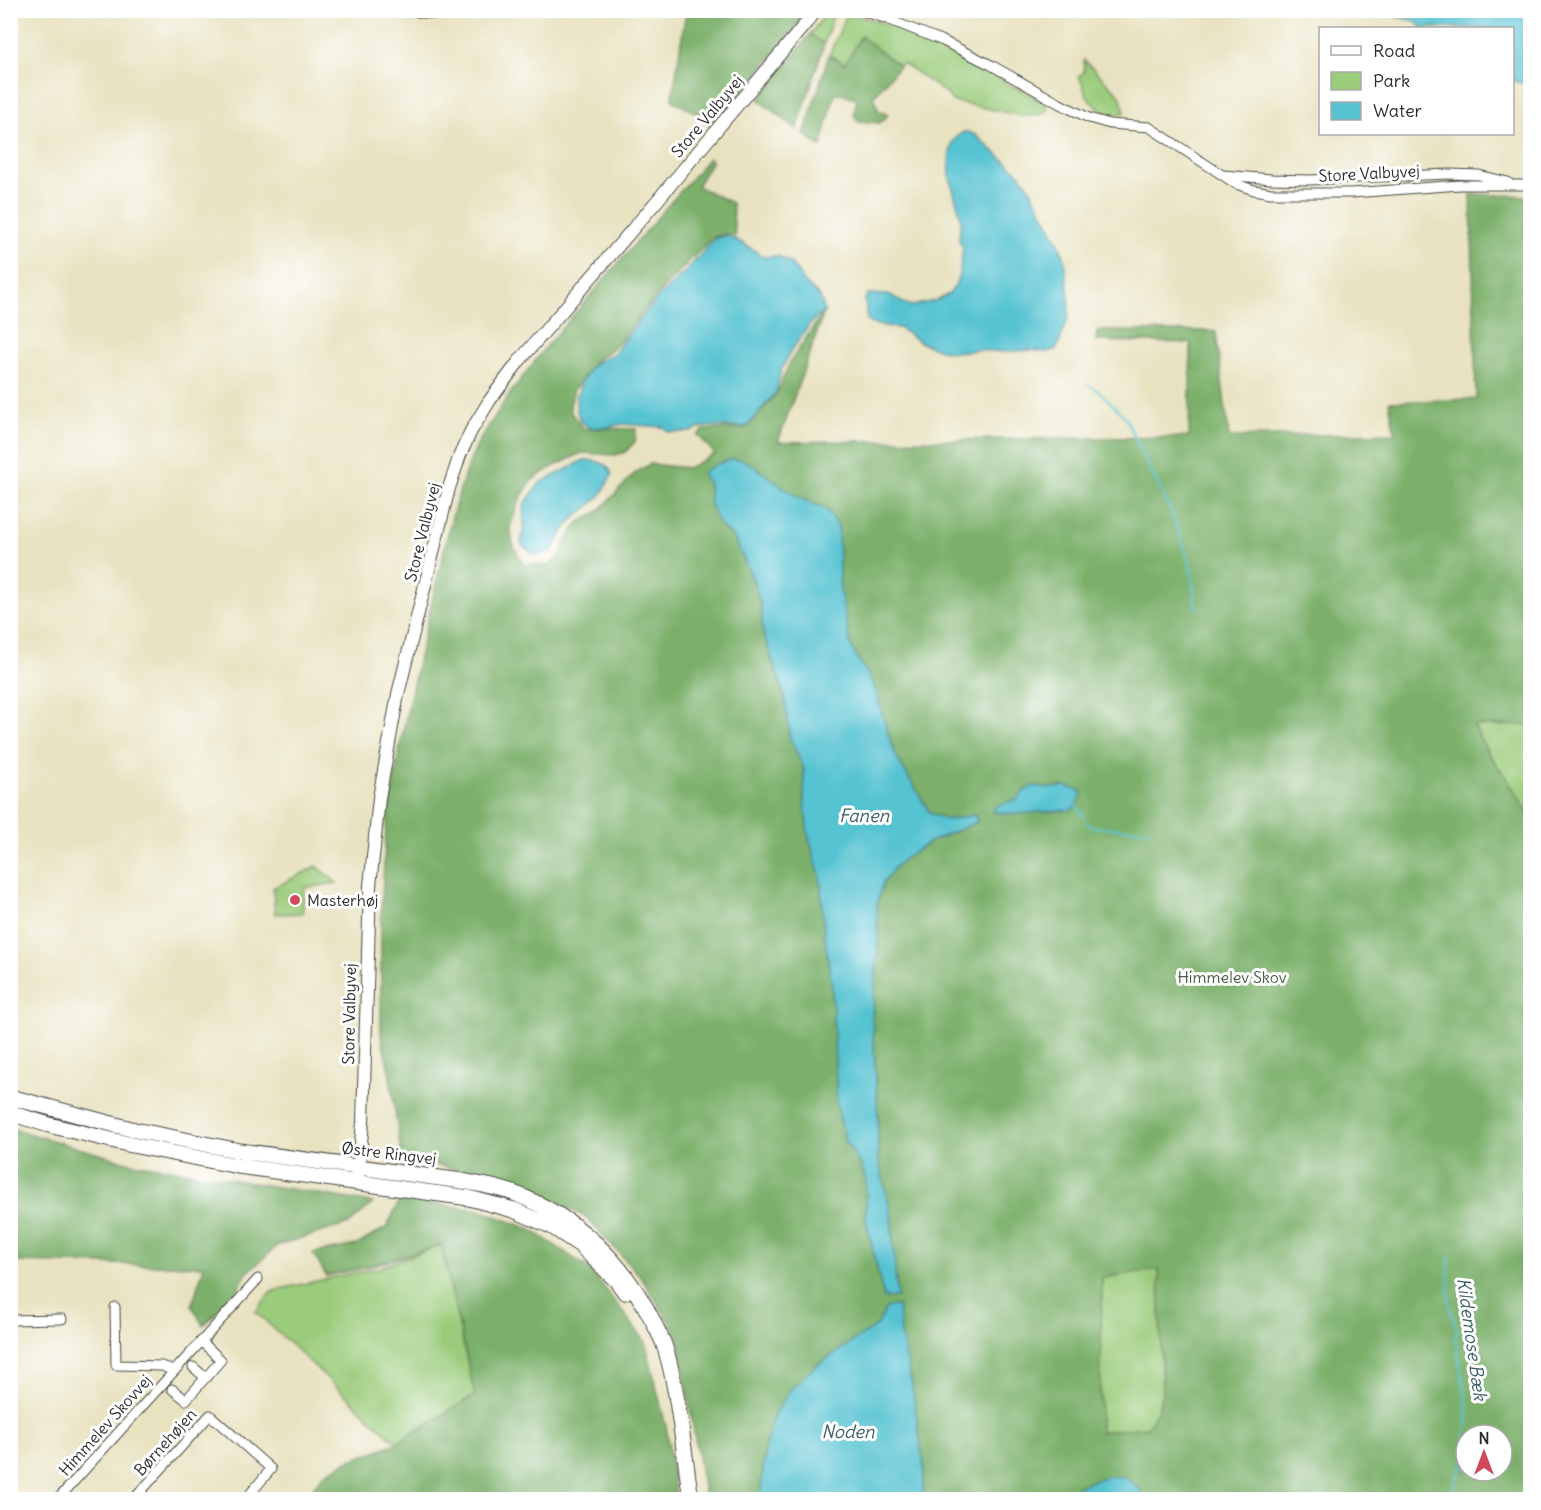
<svg xmlns="http://www.w3.org/2000/svg" width="1541" height="1510" viewBox="0 0 1541 1510" font-family="Delius,sans-serif">
	<style>
		.green { fill: #9bcc7b; stroke: #637c53; stroke-width: 1.5 }
		.forest { fill: #7cb06b; stroke: #546e4b; stroke-width: 1.5; fill-rule: evenodd }
		.water { fill: #57c3d2; stroke: #41777e; stroke-width: 1.5 }
		.lines { fill: none; stroke-linecap: round; stroke-linejoin: round }
		.stream { stroke: #57c3d2; stroke-width: 2 }
		.minor-casing { stroke: #474641; stroke-width: 11 }
		.tertiary-casing { stroke: #474641; stroke-width: 14 }
		.primary-casing { stroke: #474641; stroke-width: 17 }
		.minor { stroke: #fff; stroke-width: 9 }
		.tertiary { stroke: #fff; stroke-width: 12 }
		.primary { stroke: #fff; stroke-width: 15 }
		.poi-dot { fill: #d1495b; stroke: #fff; stroke-width: 2 }
		.labels { text-anchor: middle; dominant-baseline: central; stroke-width: 6; stroke-linejoin: round; paint-order: stroke }
		.street-label { font-size: 16px; fill: #2b2b2b; stroke: #fff }
		.poi-label { font-size: 16px; fill: #2b2b2b; stroke: #fff; text-anchor: start }
		.park-label { font-size: 16px; fill: #4d5b43; stroke: #fff }
		.water-label { font-size: 18px; font-style: italic; fill: #3a6065; stroke: #fff }
	</style>
	<rect width="100%" height="100%" fill="#fff"/>
	<filter id="ink" filterUnits="userSpaceOnUse"><feTurbulence type="fractalNoise" baseFrequency=".0167" numOctaves="2"/><feDisplacementMap in="SourceGraphic" scale="12" xChannelSelector="R" yChannelSelector="G"/><feConvolveMatrix kernelMatrix="1 2 1 2 8 2 1 2 1" color-interpolation-filters="sRGB"/></filter>
	<filter id="wash" filterUnits="userSpaceOnUse"><feTurbulence type="fractalNoise" baseFrequency=".008" numOctaves="4" result="noise"/><feDisplacementMap in="SourceGraphic" scale="24" xChannelSelector="R" yChannelSelector="G"/><feGaussianBlur stdDeviation="1.35" result="paint"/><feColorMatrix in="noise" values="0 0 0 0 0 0 0 0 0 0 0 0 0 0 0 0 0 1.4 0 .05"/><feComposite in="paint" operator="in"/></filter>
	<g filter="url(#wash)">
		<rect width="100%" height="100%" fill="#e8e2c0"/>
		<path class="green" d="M828 11H833V16L824 44 810 34Z
			M847 14 890 24 969 62 1047 104V109L1045 113 1031 116H1022L952 101 948 95 903 63 899 66 861 37 845 64 829 55Z
			M1084 60 1120 95 1125 112 1118 115 1105 113 1089 100 1079 76 1084 72Z
			M1530 725V816L1505 776 1488 753 1473 726Z
			M317 866 337 883 304 888 303 913 275 914 273 888Z
			M441 1245 475 1395 397 1443 256 1312 271 1292 284 1288 378 1268Z
			M1159 1268 1162 1393 1158 1410 1148 1427 1099 1432 1102 1278Z"/>
		<path class="forest" d="M686 11H809L717 124 672 100Z
			M810 34 824 44 797 129 759 100Z
			M861 36 899 66 873 97 879 111 888 115 880 123 858 121 854 114 857 98 835 93 821 147 804 134 829 55 845 64Z
			M709 158 712 161 697 186 732 203 735 235 725 234 712 238 663 288 615 347 598 358 574 389 570 405 571 413 583 428 636 429 635 442 625 452 615 455 581 453 549 469 531 481 520 499 510 527 513 545 523 564 549 566 560 555 565 543 578 523 599 511 636 472 650 464 688 468 715 454 698 435 704 430 745 428 749 425 777 393 790 362 825 310 778 442 1189 437 1191 343 1096 341 1097 331H1209L1216 332 1229 437 1395 433 1389 402 1476 399 1471 194 1530 196V725L1474 726 1488 753 1505 776 1530 816V1499H1146L1137 1486H1079L1064 1499H921L923 1491 924 1467 911 1380 901 1335 898 1306H893L886 1308 878 1325 814 1367 766 1442 760 1499H705L678 1336 641 1277 586 1217 508 1180 402 1158 389 1070 381 1036V914L386 827 401 741 419 657 452 517 465 473 479 441 509 395 545 348ZM746 461 799 498 826 509 838 526 840 591 851 647 874 685 889 737 897 758 930 813 947 820 975 815 977 822 930 842 905 858 893 869 882 885 877 904 878 948 872 1017 878 1115V1157L891 1214 897 1297 884 1298 866 1220V1181L861 1165 846 1142 837 1106 832 989 824 931 820 877 808 834 804 799V769L790 738 784 694 763 632 761 605 752 577 734 538 719 524 710 504 709 484ZM1159 1269 1162 1393 1158 1410 1148 1427 1100 1432 1102 1278ZM1466 1435H1502V1471H1466Z
			M10 1128 127 1162 373 1203 349 1224 278 1245 247 1273 234 1296 203 1325 192 1306 204 1266 11 1262Z
			M400 1199 479 1210 530 1229 590 1269 645 1341 667 1431 676 1499H304L324 1474 346 1462 397 1443 475 1395 441 1245 371 1266 326 1276 313 1253 357 1245 387 1227Z"/>
		<path class="water" d="M1395 11H1530V85L1513 81 1512 28H1423L1413 20 1396 17Z
			M963 132H968L975 135 1019 173 1026 182 1058 241 1064 257 1069 298V314L1059 344 1056 349 1046 352 1029 350 1006 352 977 350 955 352 940 350 922 343 899 328 872 324 867 320 865 300 868 294 891 295 903 303 912 306 938 300 950 293 955 286 959 275 963 247 959 241 961 218 950 178 949 158 953 141Z
			M728 236 735 239 765 257 778 256 791 263 805 283 819 296 823 304V312L809 325 790 353 781 371 776 392 748 426 743 427C729 428 702 423 691 432H669L663 427 622 424 609 427 590 428 580 421 577 410 576 400 581 383 589 370 596 362 615 353 622 342 661 294 688 269 713 240 718 237Z
			M734 459 746 461 799 498 826 509 838 526 840 591 851 647 874 685 889 737 897 758 930 813 947 820 975 815 977 822 930 842 905 858 893 869 882 885 877 904 878 948 872 1017 878 1115V1157L891 1214 897 1297 884 1298 866 1220V1181L861 1165 846 1142 837 1106 832 989 824 931 820 877 808 834 804 799V769L790 738 784 694 763 632 761 605 752 577 734 538 719 524 710 504 709 484 702 473C712 465 722 461 734 459Z
			M584 460C595 460 610 463 612 475 606 484 604 493 596 500 587 509 575 515 567 526 561 534 558 543 551 551L538 555 532 553 523 546 521 542 524 526V505L540 483Z
			M1033 786 1053 788 1064 786 1081 791 1082 793 1077 806 1070 810 1015 814 993 812 996 806 1018 799 1024 791Z
			M893 1306H898L901 1335 911 1380 924 1467 923 1491 921 1499H760L766 1442 774 1415 790 1390 814 1367 878 1325 886 1308Z
			M1107 1476 1124 1477 1137 1486 1146 1499H1064L1079 1486Z"/>
		<g class="lines">
			<path class="stream" d="M1087 384 1099 391 1125 417 1172 514 1190 564 1196 609
				M1077 806 1084 817
				M1086 821 1092 827 1149 830
				M1449 1257C1449 1281 1446 1309 1458 1331L1455 1337 1468 1409 1464 1463 1450 1494"/>
		</g>
	</g>
	<g filter="url(#ink)">
		<g class="lines">
			<g class="minor-casing">
				<path id="minor" d="M412 10C427 15 441 16 455 10
					M859 10 887 19 943 41 991 65 1060 104 1089 118 1110 124 1149 127 1236 184 1254 190 1271 193H1352L1460 185H1530
					M1223 175 1272 179 1309 180 1449 174 1479 175 1508 182
					M115 1307 116 1365 162 1366 174 1371
					M10 1320 62 1319
					M193 1367 206 1378
					M172 1389 186 1400 221 1360 201 1341
					M57 1500 258 1279
					M133 1500 210 1415 271 1469 245 1500"/>
			</g>
			<g class="tertiary-casing">
				<path id="tertiary" d="M358 1174 363 1122 370 886 379 798 398 694 449 488 460 455 471 431 490 400 520 360 656 202 817 10"/>
			</g>
			<g class="primary-casing">
				<path id="primary" d="M10 1097 135 1130 240 1151 462 1181C484 1185 507 1189 528 1199 585 1224 625 1266 653 1321 656 1328 660 1335 663 1342 669 1358 673 1378 676 1395 682 1430 686 1465 691 1500
					M10 1113 49 1125 132 1145 238 1166 469 1198 514 1210 551 1226 580 1245 616 1280 625 1292"/>
			</g>
			<use href="#minor" class="minor"/>
			<use href="#tertiary" class="tertiary"/>
			<use href="#primary" class="primary"/>
		</g>
	</g>
	<circle class="poi-dot" cx="295" cy="900" r="6"/>
	<g class="labels">
		<g class="street-label">
			<text transform="translate(707 116) rotate(-50)">Store Valbyvej</text>
			<text transform="translate(1369 173) rotate(-3)">Store Valbyvej</text>
			<text transform="translate(422 532) rotate(-76)">Store Valbyvej</text>
			<text transform="translate(349 1014) rotate(-89)">Store Valbyvej</text>
			<text transform="translate(389 1153) rotate(7)">Østre Ringvej</text>
			<text transform="translate(105 1425) rotate(-48)">Himmelev Skovvej</text>
			<text transform="translate(165 1442) rotate(-48)">Børnehøjen</text>
		</g>
		<g class="poi-label">
			<text x="307" y="900">Masterhøj</text>
		</g>
		<g class="park-label">
			<text x="1232" y="977">Himmelev Skov</text>
		</g>
		<g class="water-label">
			<text x="864" y="815">Fanen</text>
			<text transform="translate(1472 1339) rotate(82)">Kildemose Bæk</text>
			<text x="848" y="1431">Noden</text>
		</g>
	</g>
	<rect width="1541" height="1510" fill="none" stroke="#fff" stroke-width="36"/>
	<rect x="1319" y="27" width="195" height="108" fill="#ffffff" stroke="#aaaaaa" stroke-width="1.5"/>
	<rect x="1331" y="46" width="30" height="9" fill="#ffffff" stroke="#aaaaaa" stroke-width="1.5"/>
	<text x="1373" y="57" font-size="18" fill="#2b2b2b">Road</text>
	<rect x="1331" y="72" width="30" height="18" fill="#9bcc7b" stroke="#aaaaaa" stroke-width="1.5"/>
	<text x="1373" y="87" font-size="18" fill="#2b2b2b">Park</text>
	<rect x="1331" y="102" width="30" height="18" fill="#57c3d2" stroke="#aaaaaa" stroke-width="1.5"/>
	<text x="1373" y="117" font-size="18" fill="#2b2b2b">Water</text>
	<g transform="translate(1484 1453)"><circle r="28" fill="#ffffff" stroke="#aaaaaa" stroke-width="1.5"/>
	<path d="M0-4.5L10 22L0 15L-10 22Z" fill="#d1495b"/>
	<text y="-9" font-size="16" font-weight="bold" text-anchor="middle" fill="#2b2b2b">N</text>
	</g>
</svg>
